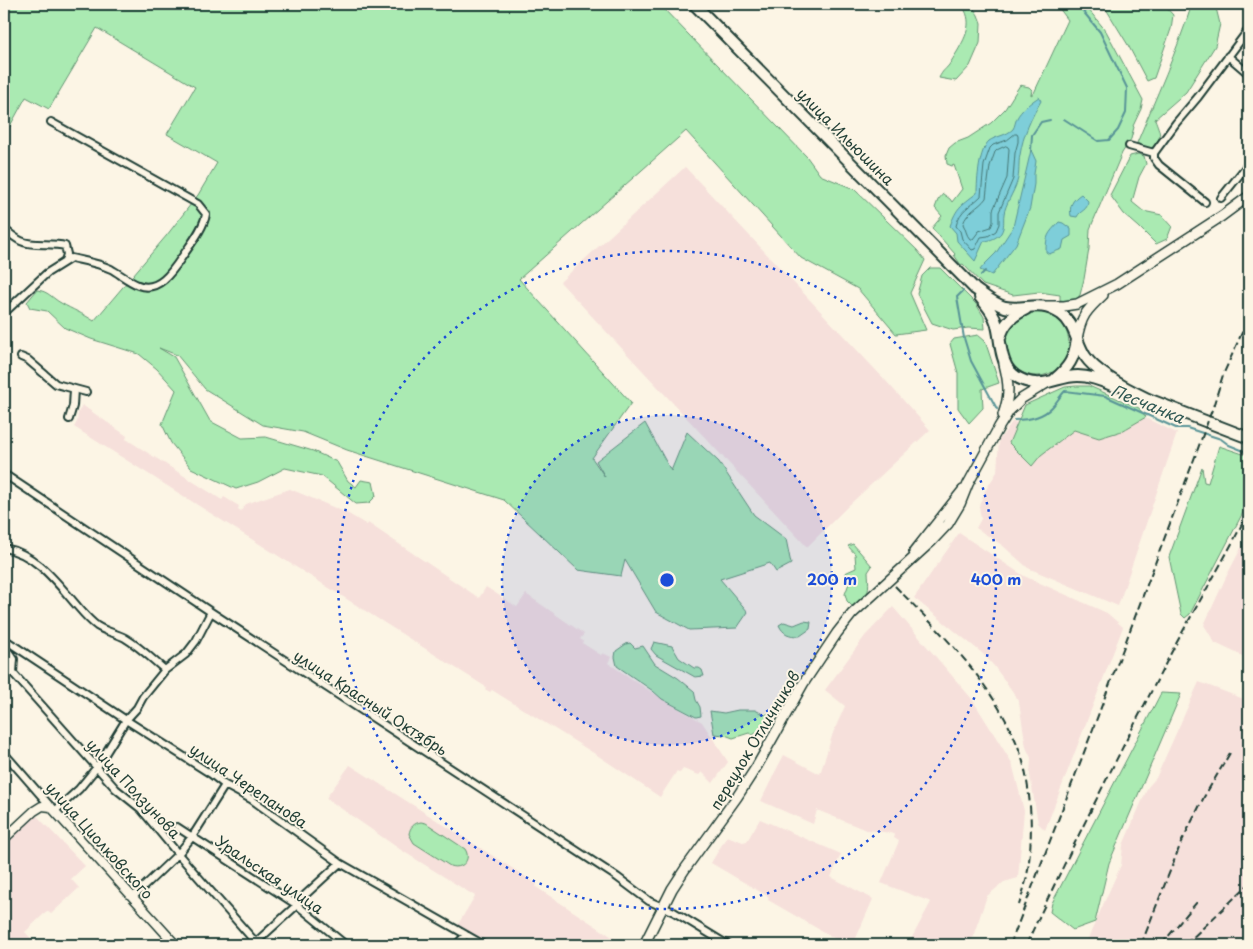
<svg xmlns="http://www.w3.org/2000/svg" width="1253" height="949" viewBox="0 0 1253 949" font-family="'Playpen Sans',sans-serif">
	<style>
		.built { fill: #f6e0db }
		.green { fill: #aaeab2; stroke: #649473 }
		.water { fill: #7eced9; stroke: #589497 }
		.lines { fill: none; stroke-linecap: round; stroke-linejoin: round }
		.shore { stroke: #457776; stroke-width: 1 }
		.stream { stroke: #589497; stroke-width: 2 }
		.minor-casing { stroke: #1f3d34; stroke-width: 10 }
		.tertiary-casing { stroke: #1f3d34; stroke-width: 11 }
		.secondary-casing { stroke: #1f3d34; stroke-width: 12 }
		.trunk-casing { stroke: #1f3d34; stroke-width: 14 }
		.minor { stroke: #fcf5e5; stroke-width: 6 }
		.tertiary { stroke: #fcf5e5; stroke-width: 8 }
		.secondary { stroke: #fcf5e5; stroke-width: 9 }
		.trunk { stroke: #fcf5e5; stroke-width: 10 }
		.rail { stroke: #1f3d34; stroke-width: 2; stroke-dasharray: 8 4; stroke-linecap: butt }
		.ring { fill: none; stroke: #1d4ed8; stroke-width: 2.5; stroke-dasharray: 2.5 5 }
		.labels { text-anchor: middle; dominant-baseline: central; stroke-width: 4; stroke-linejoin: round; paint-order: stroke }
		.street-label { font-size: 15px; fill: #1f3d34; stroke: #fcf5e5 }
		.water-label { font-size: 16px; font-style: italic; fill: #325a55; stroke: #fcf5e5 }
		.centre { fill: #1d4ed8; stroke: #fcf5e5; stroke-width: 2.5 }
		.ring-label { font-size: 15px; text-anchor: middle; font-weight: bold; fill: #1d4ed8; stroke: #fcf5e5; stroke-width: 4; stroke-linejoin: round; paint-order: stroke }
	</style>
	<rect width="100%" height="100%" fill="#fcf5e5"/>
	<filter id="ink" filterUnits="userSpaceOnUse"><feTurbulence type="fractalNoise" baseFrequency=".02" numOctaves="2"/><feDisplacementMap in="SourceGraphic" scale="10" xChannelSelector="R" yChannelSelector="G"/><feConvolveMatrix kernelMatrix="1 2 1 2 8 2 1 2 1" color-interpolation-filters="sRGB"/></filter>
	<g filter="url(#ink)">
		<path class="built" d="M685 167 886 381 930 430 848 506 807 547 560 282Z
			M82 405 127 436 126 439 222 500 224 497 239 506 238 509 241 511 246 504 290 489 347 513 367 525 368 523 479 598 486 587 517 607 526 594 584 634 580 639 583 641 582 643 601 655 603 653 611 657 608 663 667 702 702 722 728 762 713 783 702 772 699 775 683 769 680 773 677 771 660 797 600 757 492 690 490 692 485 689 486 687 74 427 77 422 78 413Z
			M1126 409 1177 433 1118 606 1028 568 1002 545 976 528 981 519 979 506 985 491 997 472 999 440 1012 422 1035 424Z
			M959 533 1024 576 1107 613 1123 627 1045 830 1038 823 1030 775 1031 758 1026 747 1019 703 1013 692 994 666 982 653 914 598Z
			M1249 533V659L1215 643 1204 625 1227 575Z
			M893 607 972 699 1012 763 1024 811 1018 878 1004 882 987 896 970 945H908L931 902 881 883 899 841 894 838 895 835 890 833 877 831 866 830 817 810 813 824 761 801 775 772 784 755 820 774 833 733 845 706 825 690 865 636Z
			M1199 682 1249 701V945H1085L1121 865 1123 845 1148 787 1156 778Z
			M350 765 537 884 536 887 620 942 618 945H491L457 926 475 896 401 850 326 798Z
			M36 815 85 866 71 879 79 888 51 914 47 911 25 932 37 945H4V846Z
			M760 819 841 854 831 877 873 899 853 945H846L768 900 769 897 711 863 727 836 743 842 747 841Z"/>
		<path class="green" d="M4 4H659L807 157 820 175 854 189 917 250 925 260 910 293 926 330 896 334 858 289 801 258 686 131 519 279 631 403 592 458 605 477 596 461 645 423 671 471 687 432 719 462 754 515 786 539 791 564 776 572 770 563 720 579 748 612 737 628 689 630 656 612 625 560 621 576 578 570 504 500 347 450 303 432 263 425 205 389 177 355 159 348 174 357 210 421 242 438 266 437 313 451 337 462 348 481 356 487 361 480 373 482 376 496 369 503 356 504 322 476 285 468 258 482 236 489 191 468 171 443 162 424 176 390 157 369 139 354 91 339 65 328 47 311 30 308 27 302 37 290C48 291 52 298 61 303 73 310 82 313 94 321L167 235 198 195 217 163 167 134 195 87 97 28 49 109 26 97 4 137Z
			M961 4H971L978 15 981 23 980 43 970 66 956 81 939 78C943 70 944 71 949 65 952 61 954 56 957 52 967 35 974 21 961 4Z
			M1056 4H1084L1106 31 1143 100 1141 109 1133 126 1134 127 1131 139 1122 153 1090 229 1089 249 1084 279 1080 295 1074 302 1060 300V295L1039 292 1013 295 983 285 963 264 961 265 954 255 955 254 932 228 942 216 935 208 938 200 943 194 950 199 952 202 962 189 954 165 952 166 947 164 946 155 949 148 955 143 968 138 991 123 1005 109 1020 85 1029 87 1032 90 1031 95 1034 93 1068 20Z
			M1103 4H1163L1173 15 1171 29 1154 78 1147 81 1128 45Z
			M1192 4H1215L1220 24 1215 46 1186 92 1155 119C1160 133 1163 136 1153 148L1143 147 1137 143C1156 97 1177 51 1192 4Z
			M1138 154 1144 156 1146 164 1139 177 1132 202 1143 211 1162 215 1172 226 1167 239 1156 244 1139 227 1124 214 1110 195 1130 156Z
			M930 268H940L976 304 984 317 985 329 968 328 953 330 932 323 917 294 922 276Z
			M1005 344a32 32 0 1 1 64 0a32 32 0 1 1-64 0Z
			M978 335 985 341 999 383 982 389 983 408 969 423 958 408V373L950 344 954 339Z
			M1076 386H1089L1139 408 1146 417 1122 431 1099 438 1074 430 1041 455 1032 466 1009 443 1025 405 1065 387Z
			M1219 446 1249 456V501L1190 614 1185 618 1181 614 1169 557 1202 467 1204 482 1208 483Z
			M853 544 872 566 868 572C869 589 871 599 852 606L847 601 845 594 851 578 845 573 856 568 855 554 848 546Z
			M804 621 811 622 810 629 800 636C789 636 783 634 779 625L784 622 794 625Z
			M654 642 672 646 679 658 694 668H699L702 670 704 676 695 677 656 655 651 649Z
			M630 643 635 648 643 646 655 664 678 678 694 691 696 700 700 707 701 716 696 717 662 699 653 691 617 666 615 657 616 651 626 644Z
			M1161 693 1181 694 1109 863 1095 922 1073 930 1050 912 1052 903Z
			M738 710H755L765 715 772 711 776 713 772 724 764 727 753 735 749 733 733 738 725 735 714 734 710 711 724 713Z
			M421 822 426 823 465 849C472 860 462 870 450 866L414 843 409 834C410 827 414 823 421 822Z"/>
		<path class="water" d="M1039 97 1041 101C1031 118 1023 135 1020 155 1018 164 1020 173 1017 182 1014 192 1005 205 1004 214 1003 221 1005 226 1001 233 998 237 990 241 984 241L975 261 957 241 956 233 950 226C957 207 960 206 977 193 977 181 979 150 989 141 996 136 1006 136 1013 129 1015 126 1015 122 1017 118 1020 111 1032 101 1039 97Z
			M1031 150 1036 161 1034 174V184L1030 208 1016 244 992 275 980 270 984 265 996 253 1013 227Z
			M1081 194 1088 201C1088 211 1080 210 1077 217L1071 216C1069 206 1072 200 1081 194Z
			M1059 222 1063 223 1071 229V236L1064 240 1062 249 1049 254 1046 252C1046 235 1048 234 1059 222Z"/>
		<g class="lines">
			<path class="shore" d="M1015 134H1017L1018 136V142L1015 153 1013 179 999 212V224L996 231 988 236 981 237 975 249 972 250 962 239 960 231 956 226C960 209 970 207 981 196L984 165 990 148 993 145 1007 140Z
				M1006 146 1008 147 1009 149 1007 178 993 210V222L991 227 979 231 973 239H970C966 235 966 229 963 224 967 211 979 208 986 198L990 166 995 152 997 150Z"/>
			<path class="stream" d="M1064 119 1098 141 1109 140 1118 130 1126 113 1127 88 1100 32 1077 4
				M1031 151 1032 135 1041 122 1050 120
				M981 275 985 271
				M963 291 957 297 964 338 971 361 997 409
				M1014 420C1027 420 1043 417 1052 407 1057 402 1060 396 1065 391L1105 396 1176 428H1187L1221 439 1229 445 1249 453"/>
			<g class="minor-casing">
				<path id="minor" d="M1228 56 1249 74
					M1129 146 1154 153
					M1221 198 1249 163
					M1205 202 1159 165 1154 158V153L1176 123 1198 97 1249 29
					M4 229C9 233 15 238 21 241 33 247 51 242 65 246L67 254 65 261
					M4 313 47 273 71 258C84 261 98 263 111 269 120 274 128 281 138 285 158 293 172 272 182 257 190 245 204 228 206 214L198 204 51 122
					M21 357 28 360 56 384 86 392
					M69 419 73 406 74 389
					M4 474 211 612 617 877 649 901 674 912 728 945
					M4 548C37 554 57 583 78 607 84 614 90 621 97 626 106 632 116 633 125 638 140 647 152 659 165 670
					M4 639 126 720 211 774 225 785 251 799 340 863 484 945
					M4 644V646L14 659 13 673 116 789 141 809 178 854 258 945
					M4 753 51 807
					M55 811 79 789 97 767 126 720 137 708 143 697 165 670 186 654 196 641 211 612
					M177 827 297 905 346 945
					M133 897 178 854 192 837 225 785
					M254 944 297 905 305 895 340 863
					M456 945 466 935"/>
			</g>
			<g class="tertiary-casing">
				<path id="tertiary" d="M4 839 34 811 42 806 51 807 176 945"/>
			</g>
			<g class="secondary-casing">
				<path id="secondary" d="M1046 306H1064L1077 304 1117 284 1222 216 1249 196
					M1077 339C1081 316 1086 311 1103 295
					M1003 415C1010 395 1009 384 1004 364
					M914 552 963 490
					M644 945 672 889 685 869 737 797 757 766 803 684 837 633 852 614 932 541 948 524 960 504 968 484 999 427 1009 411 1021 399 1047 383"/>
			</g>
			<g class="trunk-casing">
				<path id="trunk" d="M694 4 975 289C985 296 994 304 1005 307 1027 311 1038 299 1061 314 1075 324 1076 342 1085 356 1097 374 1129 390 1148 399L1249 438
					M980 297C986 305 993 312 996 322 1001 337 999 354 1007 367 1015 380 1033 386 1048 382 1058 380 1066 376 1078 376 1090 376 1103 381 1114 386
					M1000 338C1004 323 1012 316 1026 309
					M1055 379C1069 367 1074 359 1077 340"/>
			</g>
			<use href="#minor" class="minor"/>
			<use href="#tertiary" class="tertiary"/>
			<use href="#secondary" class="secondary"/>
			<use href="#trunk" class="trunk"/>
			<path class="rail" d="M895 586C926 618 959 649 984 685 999 706 1019 741 1024 766 1032 802 1033 839 1027 876 1025 886 1022 895 1019 905
				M1010 945 1093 729 1196 454 1213 407 1223 375 1249 317
				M1026 945C1071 848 1120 752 1169 657 1195 607 1225 560 1249 510
				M1141 945 1181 843 1204 797 1230 753
				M1161 945 1197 902
				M1185 945 1249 884"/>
		</g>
	</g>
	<circle cx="667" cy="580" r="165" fill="#1d4ed8" fill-opacity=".12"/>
	<g class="ring">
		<circle cx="667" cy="580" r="165"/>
		<circle cx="667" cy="580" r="329"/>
	</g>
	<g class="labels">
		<g class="street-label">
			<text transform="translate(846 136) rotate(45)">улица Ильюшина</text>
			<text transform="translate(371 702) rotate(33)">улица Красный Октябрь</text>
			<text transform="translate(754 740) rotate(-59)">переулок Отличников</text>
			<text transform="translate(249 785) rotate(34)">улица Черепанова</text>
			<text transform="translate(134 788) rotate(47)">улица Ползунова</text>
			<text transform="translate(100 840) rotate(48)">улица Циолковского</text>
			<text transform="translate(270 874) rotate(34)">Уральская улица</text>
		</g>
		<g class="water-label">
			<text transform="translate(1148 403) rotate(22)">Песчанка</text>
		</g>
	</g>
	<circle cx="667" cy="580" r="8" class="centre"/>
	<g class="ring-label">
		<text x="832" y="585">200 m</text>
		<text x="996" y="585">400 m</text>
	</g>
	<rect width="1253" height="949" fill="none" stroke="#fcf5e5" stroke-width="20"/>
	<rect x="10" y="10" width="1233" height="929" fill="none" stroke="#1f3d34" stroke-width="2" filter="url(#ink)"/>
</svg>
